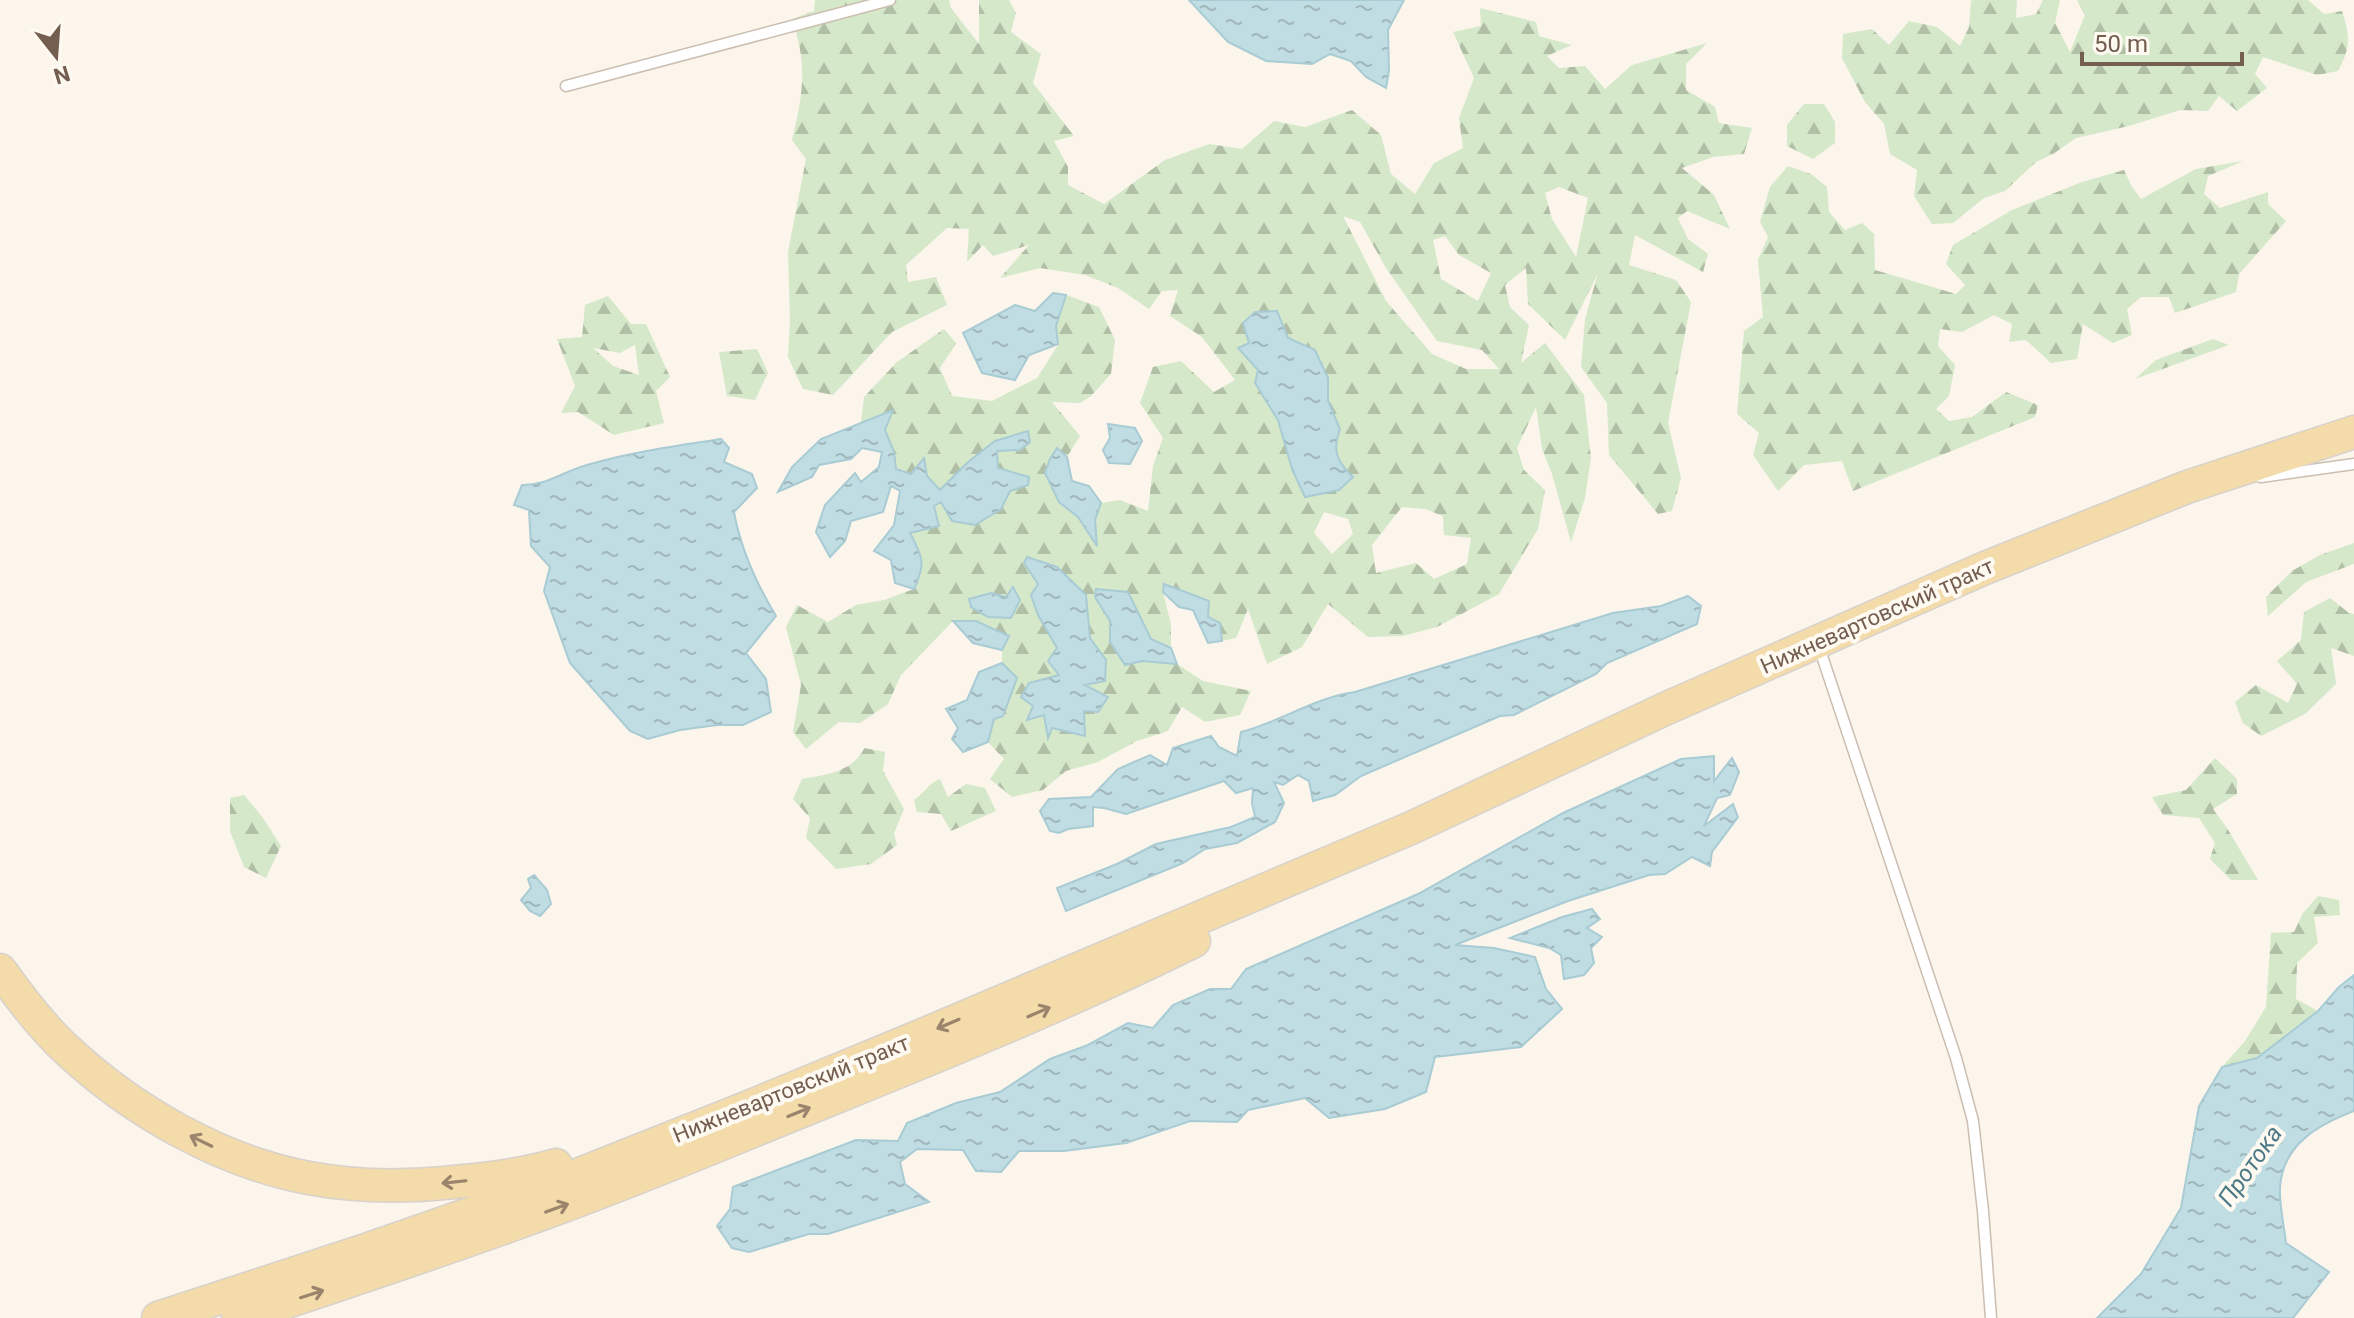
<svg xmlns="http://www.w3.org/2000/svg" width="2354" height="1318" viewBox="0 0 2354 1318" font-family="Roboto,sans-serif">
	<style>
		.forest { fill: url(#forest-firs); fill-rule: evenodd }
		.water { fill: url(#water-ripples); stroke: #a8cbd4; stroke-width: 2 }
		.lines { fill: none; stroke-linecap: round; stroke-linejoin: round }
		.lane-casing { stroke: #ccbeb1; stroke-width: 13 }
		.primary-casing { stroke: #d8d2ce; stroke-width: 35 }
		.lane { stroke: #fff; stroke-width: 10 }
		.primary { stroke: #f3dbaa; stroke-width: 32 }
		.oneway { stroke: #9a846b }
		.labels { text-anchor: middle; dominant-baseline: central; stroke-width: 8; stroke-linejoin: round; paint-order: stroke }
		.street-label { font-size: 22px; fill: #745e50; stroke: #fef9f1 }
		.water-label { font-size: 24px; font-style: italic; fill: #4b7985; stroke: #fef9f1 }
	</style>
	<defs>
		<pattern id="forest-firs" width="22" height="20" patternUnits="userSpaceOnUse" patternTransform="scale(2)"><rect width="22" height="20" fill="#d5e8ca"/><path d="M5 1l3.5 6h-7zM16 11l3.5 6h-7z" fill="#b1bfa6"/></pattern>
		<pattern id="water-ripples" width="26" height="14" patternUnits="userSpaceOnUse" patternTransform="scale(2)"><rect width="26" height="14" fill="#c0dde3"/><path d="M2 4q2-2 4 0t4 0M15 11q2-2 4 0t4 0" fill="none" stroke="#a1b6ba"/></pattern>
	</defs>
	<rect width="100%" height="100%" fill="#fbf5eb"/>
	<path class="forest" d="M815 0H949L951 8 979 44V0H1009L1016 13 1011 32 1041 54 1033 83 1074 136 1054 141 1068 167V185L1104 204 1165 160 1209 144 1242 149 1274 121 1305 127 1352 110 1381 135 1391 174 1415 194 1434 163 1463 148 1459 118 1474 78 1453 32 1481 26 1480 8 1536 22 1539 36 1572 45 1547 56 1559 68 1585 66 1605 89 1632 65 1707 43 1686 64V90L1715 107 1719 123 1752 128 1744 154 1713 157 1682 168 1714 195 1730 229 1687 211 1678 218 1688 239 1708 254 1703 272 1635 235 1629 265 1676 280 1691 302 1668 423 1681 478 1672 511 1658 514 1609 455 1607 403 1581 367 1585 319 1598 273 1565 340 1528 304 1526 268 1505 285 1510 307 1529 325 1521 363 1545 343 1584 395 1591 458 1585 498 1571 542 1552 474 1542 449 1536 407 1517 448 1524 470 1545 490 1538 529 1499 594 1437 627 1403 636 1368 637 1328 604 1302 647 1267 664 1248 609 1236 638 1222 641 1220 623 1208 617 1165 585 1163 592 1171 625V648L1151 639 1128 592 1095 597 1110 621V642L1125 665 1142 661 1177 664 1203 681 1251 691 1240 715 1205 722 1182 707 1168 731 1137 741 1098 762 1066 771 1043 790 1012 797 990 779 1004 759 988 742 994 719 1003 716 1017 678 1002 663V650L1009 637 976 621H953L901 675 888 704 860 723 839 722 806 749 793 732 801 685 786 627 797 605 828 622 856 605 884 600 914 589 921 575 910 533 934 506 941 501 1001 509 1010 490 1029 477 998 468 997 451 1028 431 967 463 940 490 927 476 923 459 911 474 896 469 894 452 885 430 892 410 861 423 864 397 897 362 944 329 956 343 940 368 952 396 992 401 1037 378 1058 345 1056 326 1066 295 1099 307 1115 340 1111 374 1091 396 1080 403 1052 402 1080 436 1067 457 1057 448 1059 502 1078 517 1096 544 1095 520 1101 503 1120 500 1148 511 1153 466 1163 438 1140 403 1153 367 1181 361 1214 392 1235 380 1202 337 1170 316 1178 290 1162 291 1149 309 1118 288 1085 275 1040 268 1000 278 1029 245 993 256 983 245 967 262 969 229 947 228 906 265 908 282 936 277 947 305 892 332 833 395 803 389 788 357 790 321 788 252 806 159 792 140C803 94 808 65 792 19L814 11ZM1559 187 1588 198 1576 257 1552 219 1545 193ZM1343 216 1360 222 1386 268 1437 341 1482 350 1499 369H1466L1432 354 1386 301ZM1445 236 1459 255 1491 273 1478 301 1441 279 1433 240ZM1249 343 1328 378 1327 401 1340 429 1335 445 1342 466 1292 469 1278 420 1255 383 1258 370 1238 349ZM1402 507 1425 509 1443 516 1444 535 1471 538 1467 564 1434 579 1416 563 1376 573 1372 545ZM1324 512 1348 519 1353 534 1332 554 1314 533ZM1024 563 1086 595 1090 638 1106 661 1084 684V711L1051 728 1048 736 1044 714 1027 719 1033 706 1059 675 1058 648 1038 615 1031 596 1038 584Z
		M1973 0H2017L2016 18 2036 14 2043 0H2060L2055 23 2070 52 2085 15 2077 0H2308L2324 14 2342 11C2350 36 2351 47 2338 71L2317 75 2263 57 2255 74 2267 88 2237 111 2219 96 2208 111 2180 110 2129 126 2076 138 2053 154 2036 162 2005 191 1984 198 1953 223 1932 224 1914 196 1917 170 1890 154 1884 124 1865 102 1842 58 1843 34 1872 29 1889 45 1909 21 1937 27 1960 46 1969 27 1971 1Z
		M1804 104H1824L1835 122V143L1813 159 1787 146V125Z
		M2243 161 2208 176 2204 194 2220 208 2268 192V204L2286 221 2239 274 2236 292 2175 313 2169 297H2141L2127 309 2132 335 2113 343 2083 324 2077 359 2051 363 2026 340 2009 342 2012 324 1994 315 1962 332 1940 329 1938 346 1955 365 1949 396 1936 409 1949 421 1972 417 2006 392 2038 405 2035 417 1853 491 1842 461 1804 465 1778 491 1753 455 1759 433 1737 414 1744 331 1763 317 1758 260 1768 237 1760 222 1770 187 1788 166 1811 174 1827 187 1829 212 1845 230 1862 223 1874 234 1875 270 1956 294 1965 285 1946 264 1953 245 2012 210 2082 182 2124 170 2132 187 2141 199 2196 169Z
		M608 296 631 324H646L670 377 656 391 664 423 614 435 578 412 561 413 575 386 557 339 582 337 585 305ZM635 345 639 375 613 366 593 348 620 353Z
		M2213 339 2229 345 2135 379 2156 360Z
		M757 349 768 373 755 400 727 396 719 352Z
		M2354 543V564L2306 582 2268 616 2266 597 2292 571 2320 555Z
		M2330 598 2349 613 2354 614V656L2331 648 2336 684 2305 714 2261 736 2243 723 2235 702 2256 685 2288 703 2297 684 2277 661 2301 640 2304 612Z
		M864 748 885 752 883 771 904 809 894 833 897 845 871 864 836 869 806 838 810 818 793 799 802 779C824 775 854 772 864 748Z
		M2215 758 2237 779V794L2213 809 2227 828 2258 880H2231L2210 859 2215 843 2199 818 2163 815 2152 797 2186 790Z
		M940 779 948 797 966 784 985 788 996 811 951 831 941 814 917 812 914 800C925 793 928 783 940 779Z
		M244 795 263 818 281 846 266 878 244 867 230 831V798Z
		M2318 896 2339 900 2340 915 2314 917 2318 943 2297 963 2296 999 2318 1011 2256 1058 2222 1067 2245 1041 2266 1007 2271 933 2294 932 2303 913Z"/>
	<path class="water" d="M1189 0H1404L1388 30 1389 71 1386 88 1366 77 1351 61 1330 54 1312 64 1266 61 1228 42Z
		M1053 293 1066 295 1056 326 1058 344 1029 355 1015 380 982 373 963 333 1015 305 1035 311Z
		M1277 311 1288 338 1315 350 1328 378V401L1340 429C1332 451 1337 462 1353 477L1339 490 1305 497 1292 469 1278 420 1255 383 1258 370 1238 348 1249 343 1243 323 1255 312Z
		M893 410 885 430 894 452 896 469 911 474 924 458 927 476 940 490 967 463 995 441 1028 431 1030 442 1020 450 997 451 998 468 1029 477 1028 485 1010 491 1001 509 975 525 952 521 941 502 934 506 939 526 910 533C923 557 926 564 914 589L895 583 891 560 874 551 894 525 900 491 891 486 883 512 851 521 845 541 830 557 816 532 825 505 855 473 861 482 879 467 882 452 862 448 851 459 819 465 812 477 778 492 792 467 821 439Z
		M1108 424 1135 428 1142 441 1130 464 1109 463 1103 450 1110 438Z
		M721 439 729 448 724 462 752 474 757 488 734 512C741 550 756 583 776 616L746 653 766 679 771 712 743 725H717L680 730 648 739 630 731 570 663 544 591 550 567 531 546 529 510 514 505 522 485C546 486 564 471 587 465 630 452 676 446 721 439Z
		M1057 448 1067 457 1072 481 1089 486 1101 503 1095 520 1097 546 1078 517 1059 502 1045 473 1050 459Z
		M1027 557 1057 567 1086 595 1090 638 1106 660 1105 681 1085 685 1108 697 1098 712 1084 711 1085 736 1052 728 1048 738 1044 715 1027 720 1033 706 1021 697 1029 683 1059 675 1048 661 1057 648 1038 615 1031 595 1038 584 1024 563Z
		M1164 584 1209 601 1208 617 1220 623 1222 641 1208 643 1193 610 1179 607 1163 592Z
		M1013 587 1020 600 1011 618 988 617 971 607 969 599 991 593 1006 597Z
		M1096 589 1128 592 1151 639 1171 648 1177 664 1142 661 1125 665 1110 642V621L1095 597Z
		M1688 596 1701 606 1697 624 1607 663 1596 674 1514 715 1500 716 1361 776 1335 795 1313 801 1309 781 1298 775 1283 785 1274 782 1284 803 1275 822 1237 843 1205 849 1183 863 1066 911 1057 888 1117 864 1156 844 1231 827 1255 817 1252 803 1253 788 1236 793 1224 781 1126 814 1104 808 1093 807V826L1068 829 1059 833 1050 831 1040 811 1049 799 1091 797 1118 769 1150 755 1167 765 1173 748 1211 736 1219 747 1237 756 1241 732C1280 722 1316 697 1355 692L1613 613 1661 606Z
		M953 621H976L1009 636 1002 650 973 643Z
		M1002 663 1017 678 1003 716 994 719 988 742 963 752 952 739 958 728 946 709 967 700 979 672Z
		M1714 756V781L1732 758 1739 772 1730 795 1717 798 1704 826 1733 804 1738 817 1712 852 1710 866 1692 857 1665 874 1649 875 1568 901 1455 945 1494 948 1535 957 1546 989 1562 1009 1521 1047 1435 1057 1426 1092 1385 1109 1329 1118 1305 1098 1248 1110 1237 1122 1190 1121 1126 1143 1064 1151H1019L1001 1172 976 1171 963 1150 917 1149 900 1162 905 1184 929 1202 828 1234H809L749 1252 732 1248 717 1226 730 1209 733 1187 856 1140 898 1141 907 1123 956 1103 1000 1092 1050 1059 1088 1045 1128 1023 1153 1028 1173 1005 1210 989H1231L1246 969 1418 894 1563 813 1681 759Z
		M534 875 547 890 551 904 540 916 530 911 521 900 531 888 528 879Z
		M1592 909 1600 919 1587 928 1602 937 1591 948 1594 963 1584 975 1564 979 1561 955 1549 948 1510 938 1562 917Z
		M2354 975V1111C2318 1125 2283 1144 2280 1187 2279 1205 2284 1225 2286 1243L2329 1272 2293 1318H2097L2141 1274 2181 1208 2199 1106 2222 1067 2257 1058 2318 1011 2339 987Z"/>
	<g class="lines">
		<g class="lane-casing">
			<path id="lane" d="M566 86 890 0
				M2261 477 2354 464
				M1819 647 1956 1058 1973 1121 1983 1211 1991 1318"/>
		</g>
		<g class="primary-casing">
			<path id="primary" d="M0 970C20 998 41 1026 66 1049 131 1110 221 1162 309 1178 356 1187 407 1187 454 1182 488 1179 523 1175 556 1165
				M158 1318 363 1251 552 1185 746 1108 913 1039 1411 828 1667 708 1985 568 2187 487 2354 432
				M238 1318C345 1283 452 1247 558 1208 651 1174 742 1135 834 1098 955 1049 1077 999 1194 941"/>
		</g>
		<use href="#lane" class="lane"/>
		<use href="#primary" class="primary"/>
	</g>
	<defs><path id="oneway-shaft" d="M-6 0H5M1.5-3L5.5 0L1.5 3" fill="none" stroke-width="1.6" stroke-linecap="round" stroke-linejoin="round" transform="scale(2)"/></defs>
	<g class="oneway">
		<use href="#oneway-shaft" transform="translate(1039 1012) rotate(-23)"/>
		<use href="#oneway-shaft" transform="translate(948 1024) rotate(157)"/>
		<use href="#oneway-shaft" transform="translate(799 1112) rotate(-22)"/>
		<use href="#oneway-shaft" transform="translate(201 1141) rotate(-154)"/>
		<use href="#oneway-shaft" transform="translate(454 1182) rotate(174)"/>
		<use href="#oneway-shaft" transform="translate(557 1208) rotate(-20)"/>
		<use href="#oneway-shaft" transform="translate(312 1294) rotate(-18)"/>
	</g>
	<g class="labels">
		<g class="street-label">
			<text transform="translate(1877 616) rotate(-24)">Нижневартовский тракт</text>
			<text transform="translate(791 1089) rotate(-22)">Нижневартовский тракт</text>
		</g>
		<g class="water-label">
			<text transform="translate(2250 1166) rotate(-55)">Протока</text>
		</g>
	</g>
	<g transform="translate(56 56) rotate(163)" stroke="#fef9f1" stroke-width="6" paint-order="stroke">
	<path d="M0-6L14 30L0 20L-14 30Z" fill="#745e50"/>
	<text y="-12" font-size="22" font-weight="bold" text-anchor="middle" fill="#745e50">N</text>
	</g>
	<path d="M2082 52v12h160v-12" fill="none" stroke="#745e50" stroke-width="4"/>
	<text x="2094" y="52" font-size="24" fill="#745e50" stroke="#fef9f1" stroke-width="6" paint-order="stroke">50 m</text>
</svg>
